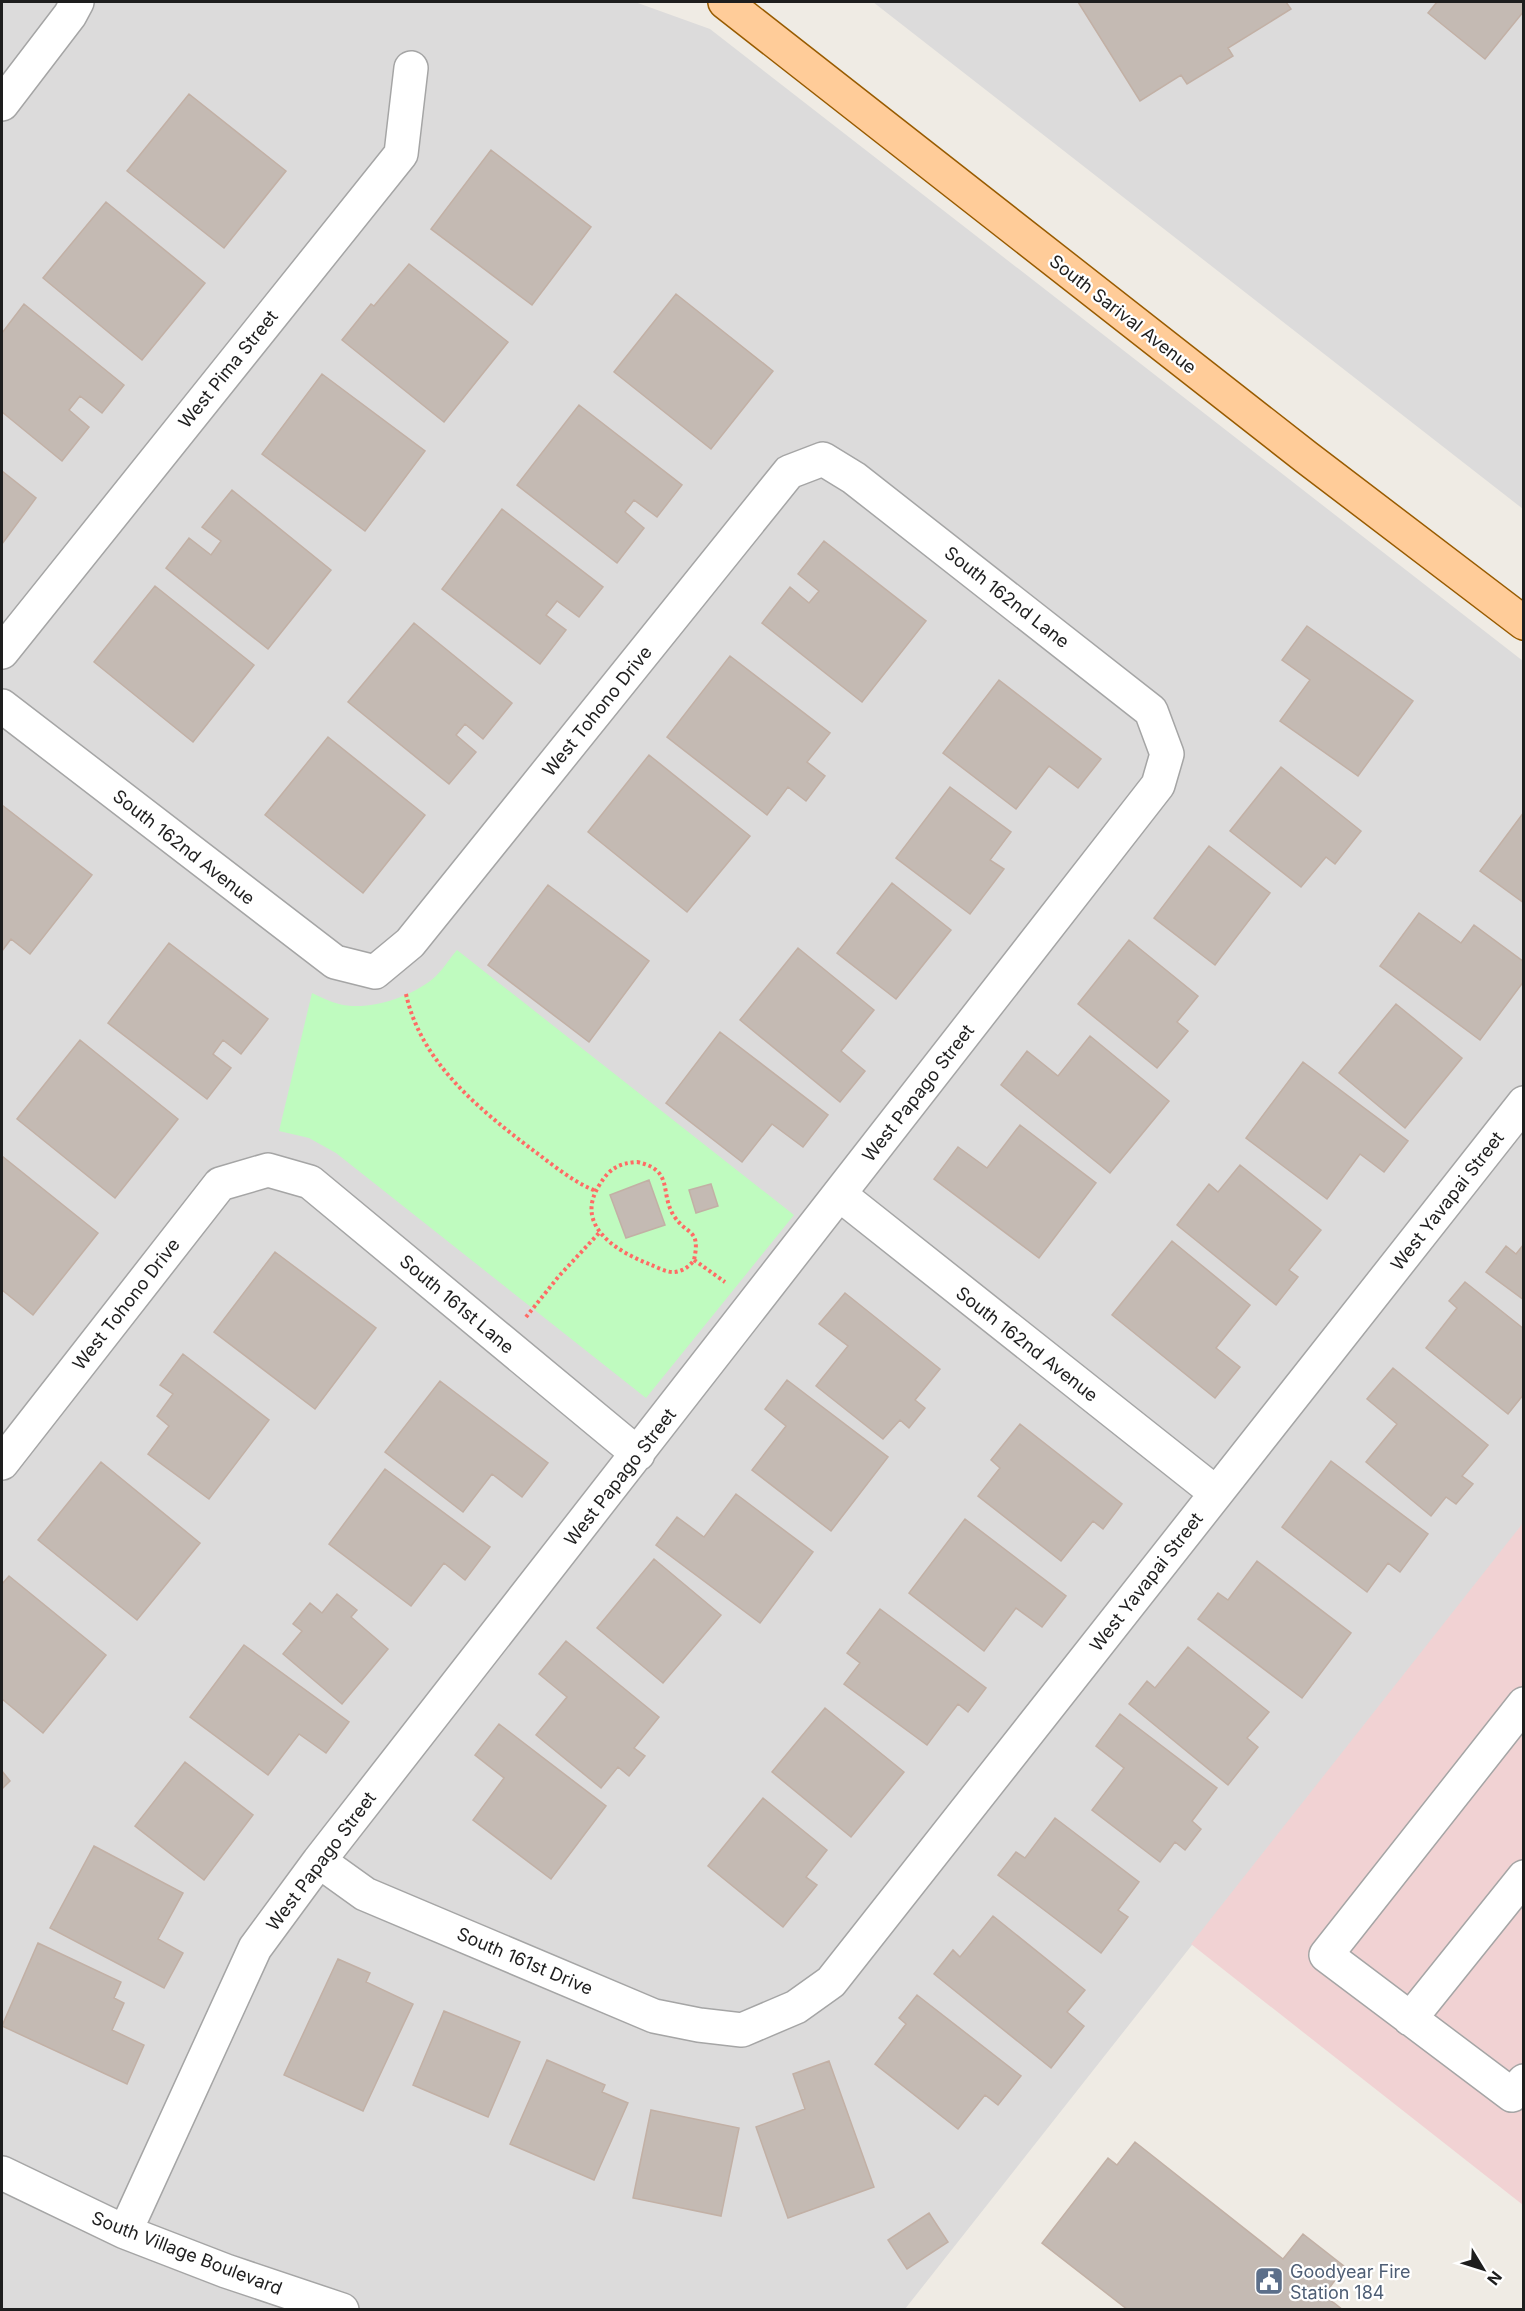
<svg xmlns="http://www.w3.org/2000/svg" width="1525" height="2311" viewBox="0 0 1525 2311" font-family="Inter,sans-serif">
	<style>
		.residential { fill: #dcdbdb }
		.commercial { fill: #f1d2d3 }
		.park { fill: #bffbbf }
		.building { fill: #c4bab3; stroke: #c2b0a5; stroke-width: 1.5 }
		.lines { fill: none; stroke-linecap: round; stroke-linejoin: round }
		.minor-casing { stroke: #a5a5a5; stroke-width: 36 }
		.major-casing { stroke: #985b00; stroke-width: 36 }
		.path { stroke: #ff6b65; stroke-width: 4; stroke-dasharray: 3 3; stroke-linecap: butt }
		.minor { stroke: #fff; stroke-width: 33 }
		.major { stroke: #fc9; stroke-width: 33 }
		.labels { text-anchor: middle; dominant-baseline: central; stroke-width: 4.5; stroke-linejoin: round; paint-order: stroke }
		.street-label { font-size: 18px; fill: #1e1e1e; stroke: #fff }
		.service-label { font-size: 18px; fill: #4e5e75; stroke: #fff; text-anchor: start }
	</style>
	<rect width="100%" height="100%" fill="#efebe4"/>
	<path class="residential" d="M2 2H635L710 29 1523 661V1525L905 2309 2 2310Z
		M873 2H1523V509Z"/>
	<path class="commercial" d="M1523 1523V2205L1191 1944Z"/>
	<path class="park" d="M457 950 794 1215 646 1398 336 1153 309 1138 279 1131 312 993C321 997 330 1002 339 1004 368 1012 415 996 436 976 444 968 450 958 457 950Z"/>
	<path class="building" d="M1078 2H1286L1291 9 1228 48 1233 56 1187 84 1181 75 1140 101Z
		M1437 2H1524V11L1485 59 1428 13Z
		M189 94 286 171 224 248 127 171Z
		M491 150 591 227 532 305 431 229Z
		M106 202 205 283 142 360 43 278Z
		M409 264 508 342 444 422 342 340 371 304 374 306Z
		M676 294 773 371 711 449 614 372Z
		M24 304 124 385 102 413 80 396 69 410 89 427 62 461 2 412V333Z
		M322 374 425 451 365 531 262 454Z
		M579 405 682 485 657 517 634 500 625 512 644 528 617 563 517 485Z
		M2 471 36 498 2 544Z
		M232 490 331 570 268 649 166 568 189 538 211 555 221 541 202 527Z
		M502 509 603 587 579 617 557 601 546 615 566 630 540 664 442 589Z
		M824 541 926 621 862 702 762 623 790 587 809 603 819 591 798 574Z
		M155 586 254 665 193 742 94 662Z
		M414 623 512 703 483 739 465 724 456 735 476 752 449 784 348 702Z
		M1307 626 1413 701 1358 776 1280 721 1310 680 1282 660Z
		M730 656 830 733 807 762 825 776 806 801 788 787 767 815 667 737Z
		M999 680 1101 759 1078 788 1049 766 1016 809 943 753Z
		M328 737 425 815 363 893 265 815Z
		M649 755 750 836 687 912 588 832Z
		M1281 767 1361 831 1335 864 1326 857 1301 887 1230 831Z
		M950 787 1011 832 990 860 1004 869 970 914 896 858Z
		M2 805 92 875 30 954 11 939 2 951Z
		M1524 812V903L1480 871Z
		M1209 846 1270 893 1215 965 1154 918Z
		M892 883 951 930 896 999 837 953Z
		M548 885 649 961 589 1042 488 965Z
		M1419 913 1461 943 1474 925 1524 962V981L1480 1040 1380 966Z
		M1129 940 1198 996 1177 1022 1188 1031 1157 1068 1078 1004Z
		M169 943 268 1019 241 1054 223 1040 213 1054 231 1068 207 1099 108 1023Z
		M798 948 874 1010 841 1051 865 1071 840 1102 740 1020Z
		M1396 1004 1462 1058 1405 1128 1339 1073Z
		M720 1032 828 1115 803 1147 772 1124 742 1162 666 1103Z
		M1090 1036 1169 1101 1110 1173 1001 1085 1027 1051 1058 1076Z
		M80 1040 178 1119 115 1198 17 1119Z
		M1303 1062 1408 1141 1384 1172 1360 1154 1327 1199 1246 1138Z
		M1020 1125 1096 1183 1039 1258 934 1179 958 1147 987 1168Z
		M2 1156 98 1233 33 1315 2 1290Z
		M1240 1165 1321 1230 1289 1270 1298 1277 1276 1305 1177 1225 1209 1184 1218 1192Z
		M649 1180 665 1225 626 1238 610 1195Z
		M711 1184 718 1206 696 1213 689 1190Z
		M1172 1241 1250 1305 1216 1348 1240 1367 1215 1398 1112 1315Z
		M1524 1244V1300L1486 1272 1506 1246 1516 1254Z
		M275 1252 376 1328 315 1409 214 1332Z
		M1465 1282 1524 1329V1394L1508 1414 1426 1348 1457 1308 1449 1301Z
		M845 1293 940 1369 915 1400 925 1408 909 1428 900 1420 883 1439 816 1386 848 1346 819 1324Z
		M183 1354 269 1420 209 1499 148 1454 169 1426 157 1416 173 1394 160 1385Z
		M1393 1368 1488 1445 1462 1476 1473 1484 1456 1504 1446 1497 1431 1516 1366 1462 1397 1424 1367 1399Z
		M787 1380 888 1457 831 1531 752 1470 786 1426 765 1409Z
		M440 1381 548 1463 522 1497 492 1474 463 1512 385 1452Z
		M1020 1424 1122 1504 1103 1529 1093 1521 1061 1561 978 1496 1000 1468 991 1460Z
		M1331 1461 1428 1534 1400 1572 1388 1563 1367 1592 1282 1527Z
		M101 1462 200 1543 137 1620 38 1540Z
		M385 1469 490 1547 465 1580 444 1563 411 1606 329 1544Z
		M736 1494 813 1552 760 1623 656 1545 677 1517 704 1537Z
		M965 1519 1066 1596 1042 1627 1016 1608 984 1651 909 1593Z
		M654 1559 721 1615 663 1683 597 1628Z
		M1257 1561 1351 1633 1302 1698 1198 1619 1218 1593 1228 1600Z
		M9 1576 106 1655 43 1733 2 1699V1584Z
		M337 1594 357 1610 351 1617 388 1649 342 1704 283 1654 302 1631 293 1624 310 1603 322 1613Z
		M880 1609 986 1688 968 1712 958 1704 927 1745 844 1684 860 1663 847 1653Z
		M566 1641 659 1717 634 1748 645 1756 629 1776 618 1767 601 1788 536 1735 567 1697 539 1674Z
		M244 1645 349 1722 326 1753 299 1734 268 1775 190 1717Z
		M1188 1647 1269 1712 1247 1738 1258 1747 1228 1785 1129 1704 1147 1681 1155 1688Z
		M825 1708 904 1772 851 1837 772 1772Z
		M1120 1714 1217 1788 1192 1821 1201 1829 1185 1850 1175 1842 1160 1862 1092 1810 1124 1768 1096 1746Z
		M499 1724 606 1806 551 1879 473 1820 504 1778 475 1755Z
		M185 1762 253 1815 204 1880 135 1826Z
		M2 1771 10 1781 2 1789Z
		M763 1798 827 1850 806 1877 817 1885 783 1927 708 1866Z
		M1055 1818 1139 1882 1118 1910 1128 1917 1101 1953 998 1875 1016 1852 1025 1858Z
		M94 1846 183 1893 158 1939 183 1953 164 1988 50 1928Z
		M993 1916 1085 1990 1067 2012 1084 2026 1051 2068 934 1974 953 1950 960 1957Z
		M38 1943 121 1982 114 1998 124 2003 112 2030 144 2045 127 2084 2 2026Z
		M338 1959 370 1973 366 1982 413 2004 363 2111 284 2075Z
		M917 1995 1021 2076 998 2105 985 2095 958 2129 875 2064 906 2024 899 2018Z
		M444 2011 520 2042 488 2117 413 2085Z
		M547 2060 605 2085 602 2092 628 2103 594 2180 510 2144Z
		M829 2061 874 2187 788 2218 756 2127 805 2109 793 2074Z
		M651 2110 739 2128 721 2216 633 2198Z
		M1135 2142 1283 2259 1303 2234 1345 2267 1324 2295 1343 2310H1128L1042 2243 1108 2158 1117 2165Z
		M929 2213 948 2242 907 2269 888 2240Z"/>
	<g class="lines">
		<g class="minor-casing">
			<path id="minor" d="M2 104 70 15 77 2
				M2 652 401 154 411 68
				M2 706 335 962 375 972 410 943 789 472 823 459 854 478 1151 711 1167 754 1158 785 319 1861 255 1948 125 2232
				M839 1194 1216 1493
				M2 1463 220 1184 268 1170 310 1182 638 1454
				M1524 1704 1326 1955 1512 2095 1524 2081
				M319 1861 365 1894 654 2016 699 2025 742 2030 796 2007 831 1982 1524 1103
				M1410 2019 1524 1877
				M2 2173 125 2232 226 2271 342 2310"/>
		</g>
		<g class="major-casing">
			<path id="major" d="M725 2 1306 457 1524 623"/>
		</g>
		<path class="path" d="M406 994C421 1063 480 1110 534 1151 553 1165 573 1182 596 1191
			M637 1162C675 1170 659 1193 674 1216 687 1236 701 1228 694 1260 690 1266 683 1271 675 1272 667 1273 657 1267 649 1264 616 1251 573 1225 600 1184 609 1169 619 1163 637 1162Z
			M694 1260 725 1282
			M526 1317 559 1276 599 1233"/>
		<use href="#minor" class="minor"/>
		<use href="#major" class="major"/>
	</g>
	<defs>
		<g id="civic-square" transform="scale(1.5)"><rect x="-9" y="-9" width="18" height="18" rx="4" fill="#5c6f8a" stroke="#fff"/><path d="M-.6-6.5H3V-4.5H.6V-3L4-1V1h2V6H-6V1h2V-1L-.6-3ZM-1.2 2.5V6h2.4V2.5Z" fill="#fff"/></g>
	</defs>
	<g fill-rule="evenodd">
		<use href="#civic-square" x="1269" y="2281"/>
	</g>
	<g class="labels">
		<g class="street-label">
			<text transform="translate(1123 314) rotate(38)">South Sarival Avenue</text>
			<text transform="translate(228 369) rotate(-51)">West Pima Street</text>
			<text transform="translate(1007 597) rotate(38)">South 162nd Lane</text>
			<text transform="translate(597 711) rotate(-51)">West Tohono Drive</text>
			<text transform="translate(184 847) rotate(38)">South 162nd Avenue</text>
			<text transform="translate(918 1093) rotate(-52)">West Papago Street</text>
			<text transform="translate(1447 1201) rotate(-52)">West Yavapai Street</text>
			<text transform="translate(126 1304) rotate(-52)">West Tohono Drive</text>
			<text transform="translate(457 1304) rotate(40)">South 161st Lane</text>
			<text transform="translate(1027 1344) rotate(38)">South 162nd Avenue</text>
			<text transform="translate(620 1477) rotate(-52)">West Papago Street</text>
			<text transform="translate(1146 1582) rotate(-52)">West Yavapai Street</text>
			<text transform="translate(321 1861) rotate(-53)">West Papago Street</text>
			<text transform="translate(525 1961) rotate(23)">South 161st Drive</text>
			<text transform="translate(187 2253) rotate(21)">South Village Boulevard</text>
		</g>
		<g class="service-label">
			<text x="1290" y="2271">Goodyear Fire<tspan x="1290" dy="21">Station 184</tspan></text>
		</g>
	</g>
	<rect width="1525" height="2311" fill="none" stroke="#1e1e1e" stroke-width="6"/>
	<g transform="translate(1483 2269) rotate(128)" stroke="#ffffff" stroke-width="4.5" paint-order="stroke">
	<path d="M0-4.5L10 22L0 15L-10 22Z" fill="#1e1e1e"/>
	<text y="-9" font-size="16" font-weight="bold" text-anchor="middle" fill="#1e1e1e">N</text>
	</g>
</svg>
